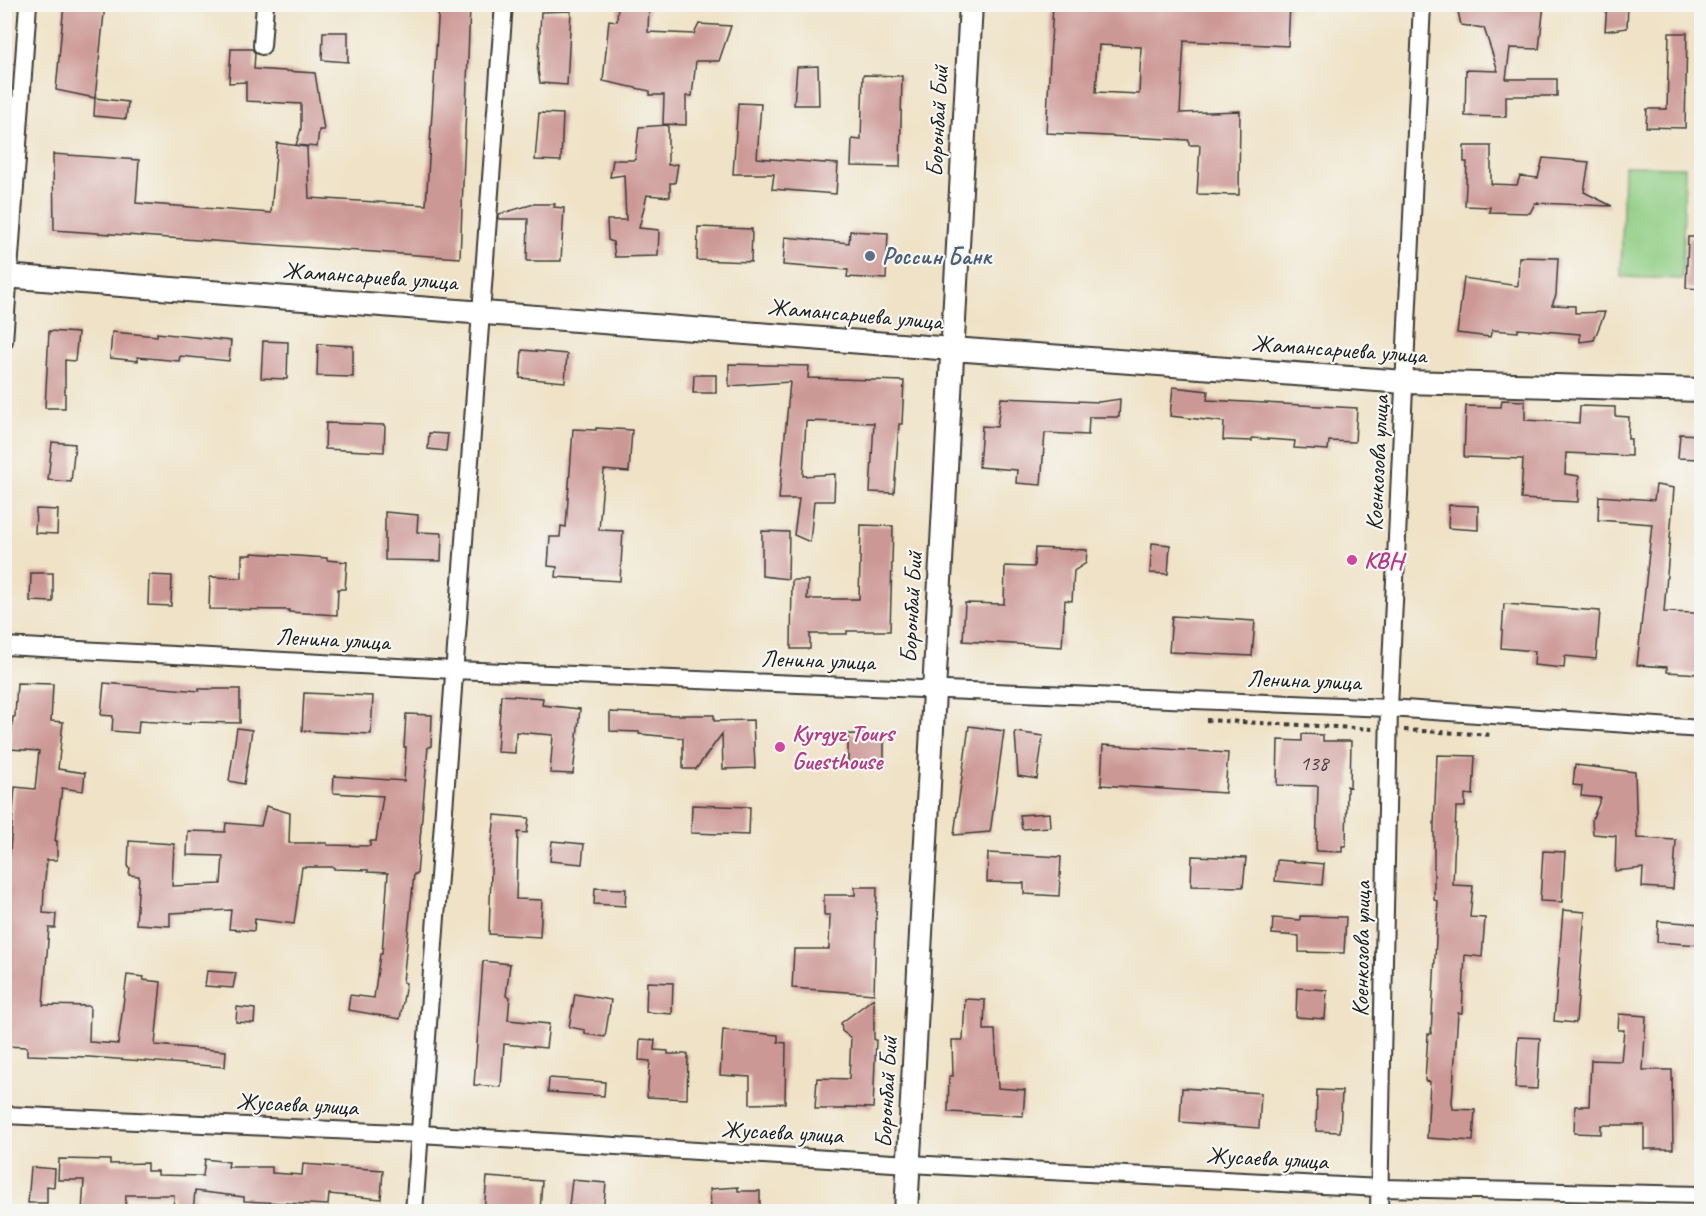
<svg xmlns="http://www.w3.org/2000/svg" width="1706" height="1216" viewBox="0 0 1706 1216" font-family="Caveat,sans-serif">
	<style>
		.green { fill: #8fcd83; stroke: #567450; stroke-width: 1.5 }
		.building { fill: #cc9895; fill-rule: evenodd }
		.lines { fill: none; stroke-linecap: round; stroke-linejoin: round }
		.street-casing { stroke: #3c3a36; stroke-width: 20 }
		.secondary-casing { stroke: #3c3a36; stroke-width: 26 }
		.path { stroke: #3c3a36; stroke-width: 4; stroke-dasharray: 4.5 4.5; stroke-linecap: butt }
		.street { stroke: #fff; stroke-width: 16 }
		.secondary { stroke: #fff; stroke-width: 22 }
		.service-dot { fill: #5c6f8a; stroke: #f6f6f2; stroke-width: 2 }
		.hotel-dot { fill: #d1479c; stroke: #f6f6f2; stroke-width: 2 }
		.labels { text-anchor: middle; dominant-baseline: central; stroke-width: 4.5; stroke-linejoin: round; paint-order: stroke }
		.number-label { font-size: 21px; fill: #483b3a }
		.street-label { font-size: 24px; fill: #1c1c1c; stroke: #f6f6f2 }
		.service-label { font-size: 24px; font-weight: bold; fill: #4e5e75; stroke: #f6f6f2; text-anchor: start }
		.hotel-label { font-size: 24px; font-weight: bold; fill: #b23c85; stroke: #f6f6f2; text-anchor: start }
	</style>
	<rect width="100%" height="100%" fill="#f6f6f2"/>
	<filter id="ink" filterUnits="userSpaceOnUse"><feTurbulence type="fractalNoise" baseFrequency=".0167" numOctaves="2"/><feDisplacementMap in="SourceGraphic" scale="12" xChannelSelector="R" yChannelSelector="G"/><feConvolveMatrix kernelMatrix="1 2 1 2 8 2 1 2 1" color-interpolation-filters="sRGB"/></filter>
	<filter id="wash" filterUnits="userSpaceOnUse"><feTurbulence type="fractalNoise" baseFrequency=".008" numOctaves="4" result="noise"/><feDisplacementMap in="SourceGraphic" scale="24" xChannelSelector="R" yChannelSelector="G"/><feGaussianBlur stdDeviation="1.35" result="paint"/><feColorMatrix in="noise" values="0 0 0 0 0 0 0 0 0 0 0 0 0 0 0 0 0 1.4 0 .05"/><feComposite in="paint" operator="in"/></filter>
	<g filter="url(#wash)">
		<rect width="100%" height="100%" fill="#efe2c6"/>
		<path class="green" d="M1624 166 1685 167 1682 279 1621 277Z"/>
		<g id="blocks">
			<path class="building" d="M64 4H105L95 98 56 90Z
				M618 4H649L648 32 694 34 699 24 731 26 719 61H696L692 96H686V125L663 124 664 95H650V91L603 81 609 20 617 21Z
				M1053 4H1125L1183 7V5L1214 7 1215 4H1290L1288 46 1184 41 1180 113 1240 111 1239 195 1197 194 1200 145H1189V140L1046 133ZM1099 45 1141 47 1139 94 1096 92Z
				M1472 4H1544L1539 49 1510 48 1506 79H1557V96H1506V117L1465 116 1466 70 1498 71 1484 28 1461 25 1457 7 1472 9Z
				M1607 4H1628L1627 28 1605 31Z
				M439 5 470 7 460 258 54 230 53 154 139 160 136 203 271 213 277 143 307 147 309 198 426 205Z
				M571 11 567 85 540 83 538 70 541 12Z
				M323 32H348V62L322 60Z
				M1669 33H1687L1685 128 1646 127 1647 109H1667Z
				M231 49H252L255 53 254 69 315 73 324 130H319L317 147 296 145 301 129V104L246 101V82L229 83Z
				M818 66 819 105H794L797 67Z
				M863 75 902 76 900 167 851 166 852 139 861 140Z
				M95 98 128 102 126 119 94 116Z
				M738 103 761 104 757 158 838 164 836 194 772 189 774 174H733Z
				M539 113 563 114 561 161 535 160Z
				M668 125V165L678 164 675 183H670V197L647 195 639 228 659 230 658 256 615 257 613 242 608 240 607 220H626L624 175 610 177 613 160H635L639 127Z
				M1464 146H1491V184L1517 185 1520 176 1538 178 1543 158 1589 162 1584 192 1612 206 1535 203 1530 213 1489 212 1490 207 1465 206 1467 162H1464Z
				M534 204H555L554 207 564 208 561 261H527L528 219H499V214Z
				M698 227 752 229 751 262 697 260Z
				M850 231 888 233 886 279 847 277 848 270 783 265 785 237 849 243Z
				M1688 237H1701V289L1686 288Z
				M1519 257 1558 258 1556 295 1552 305 1575 306V313L1605 312 1594 340 1580 342V334L1518 329V332L1492 330 1490 337 1457 333 1464 278 1518 286Z
				M49 331 78 333 75 361 65 360V408H45Z
				M112 332 157 336V333L231 341 229 361 180 356 179 361 138 357V361L110 358Z
				M263 341 288 342 287 379 261 378Z
				M318 344 353 346V377L317 376Z
				M522 350 567 354 565 382 520 378Z
				M729 364 809 366 808 378 904 381 902 424H899L894 493 870 492 874 423 806 421 803 476 835 474 834 501H814L810 542 794 535 799 499H779L790 382 729 386Z
				M694 375H716V393H693Z
				M1173 387 1208 391 1207 400 1357 408 1355 442 1329 441 1328 450 1294 448 1295 441 1252 438V441L1223 440 1224 422 1170 416Z
				M1001 398 1099 402 1120 399 1119 417H1089L1088 435 1045 433 1041 485 1016 483 1017 470 979 467 982 426 997 427Z
				M1502 400 1525 401V420L1579 423 1580 406 1615 407V416L1629 417 1628 439H1631V456L1566 453 1565 474 1579 476 1578 502 1521 499 1523 459 1464 457 1466 406 1501 407Z
				M326 423 385 425 384 452 325 449Z
				M596 428 632 430 629 472 604 470 599 530 623 531 620 581 556 577 557 567 548 566 550 537H560L561 526 566 527 573 429 596 430Z
				M429 433 448 434 446 451 428 449Z
				M1680 434 1700 435 1699 459 1678 458Z
				M52 442 75 444 71 482 48 480Z
				M1656 485 1674 488 1664 612 1696 613 1701 618V674L1667 672V667L1637 665 1652 524 1598 520 1599 496 1654 500Z
				M1449 505 1478 506V530L1448 528Z
				M36 509 58 510 57 534 35 533Z
				M385 512 418 515 417 532 442 533 441 561 385 560Z
				M861 525 893 526 890 631H847V634H810V649H791L792 580H808L807 599H859Z
				M762 531 789 532 788 579 762 576Z
				M1152 543 1170 545 1168 574 1150 573Z
				M1035 548 1087 550 1086 563 1074 571 1072 601 1065 600 1062 647 963 641 965 603 1004 604 1005 566 1034 567Z
				M252 553 327 558V560L347 562 345 589H338L337 615 289 612V610L209 609 210 577 242 578V555H252Z
				M31 573H53V602L30 601Z
				M149 575 172 576 171 606 148 605Z
				M1504 604 1600 611 1596 659 1565 656 1564 668 1534 665 1535 651 1501 648Z
				M1172 616 1255 621 1252 656 1169 652Z
				M17 683 53 684 51 721 63 722 58 769 85 773 83 791 62 788 55 841H57V860H47L44 889 43 913 56 914 55 928H49L43 1005 90 1006 89 1042 118 1044 127 975 144 977 143 980 161 982 155 1045 226 1051 225 1067 89 1057 27 1055V1047L4 1046V926L15 787 35 789 39 751 10 749 13 717H15Z
				M104 683 199 691V689H240V723L190 722V724L139 721 138 733 112 731 113 716 101 715Z
				M304 693 373 696 371 734 302 731Z
				M501 695 543 698 542 705 580 709 573 774 550 773 553 735 516 732 515 753 497 752Z
				M610 712 675 715H714V721L753 720 755 768 723 769 722 734 696 769H683V738L639 734V732L610 731Z
				M406 714 432 715 431 747H428L417 874H414L403 982 406 983 400 1019 348 1010 350 995 374 998 380 954H382L388 873 368 872V870L334 869V867H302L294 924 255 919 254 931 229 929 231 910 170 913V926L136 924 139 876 129 875 130 868H128L129 841 174 844 172 886 221 884 223 856 187 855 188 831 225 832 226 823 261 826 266 806 290 813 289 843H327V845L370 846V841H376L383 796 333 793 334 776 404 781 406 747H404Z
				M969 726 1004 731 991 826 990 832 954 835Z
				M237 728 252 730 244 784 229 781Z
				M1015 732 1043 736 1037 779 1018 776Z
				M848 734 884 735V766L848 765Z
				M1302 734 1323 735V741H1351L1350 787 1347 786 1346 846H1342V852L1316 851 1318 786 1277 785 1278 740 1302 741Z
				M1103 745 1228 753 1225 793 1101 785Z
				M1437 755 1475 756 1473 795 1465 794V807H1456L1453 885 1473 886 1470 917 1485 918 1482 957 1465 955 1462 1013H1458L1452 1102 1453 1109 1475 1110 1473 1141 1427 1138 1430 1082 1425 1081 1428 1034H1431L1438 901 1434 900V826Z
				M1575 765 1635 772 1637 838 1676 840 1673 889 1642 887 1643 868 1615 871 1616 836 1593 834 1592 820 1601 798 1581 796 1582 786 1573 785Z
				M692 805 750 807 749 835 691 833Z
				M1049 813 1050 827 1022 829 1020 815Z
				M495 815 529 818 527 833 518 832 516 899 542 900 540 937 489 934 492 842Z
				M552 841 584 844 582 864 550 861Z
				M1543 851 1565 852 1562 902 1540 901Z
				M988 853 1061 857 1059 896 1024 894V883L987 882Z
				M1192 856 1246 858 1243 887 1191 886Z
				M1277 860 1324 864 1322 885 1275 881Z
				M855 887H877L874 994 792 988 794 949H829L830 915H824V895H855Z
				M595 888 626 889 625 906 594 904Z
				M1563 910 1585 912 1576 1023 1554 1021Z
				M1300 916 1346 917 1344 953 1299 952V936L1272 934 1273 918 1300 920Z
				M1658 921 1701 924 1700 945 1657 942Z
				M483 961 510 964 506 996 510 997 508 1020 549 1024 546 1048 504 1044 501 1087 474 1085Z
				M207 971 236 973 233 988 205 986Z
				M647 982 673 983 672 1014 646 1012Z
				M1297 988 1327 990 1325 1019 1296 1017Z
				M575 994 611 1000 605 1037 585 1034V1030L569 1027Z
				M874 998V1039L876 1040 873 1108 846 1107V1109H815L817 1078 849 1079 851 1038 842 1031 841 1023Z
				M965 999 985 1000 984 1030H995L998 1088 1025 1090 1023 1116 948 1112 949 1076H953L952 1040H963Z
				M237 1007 255 1009 254 1023 236 1022Z
				M1619 1014 1646 1016 1643 1070H1672L1673 1149H1644V1125H1601V1134L1574 1133 1575 1106H1589L1591 1060 1621 1061 1624 1030H1618Z
				M723 1030 778 1035V1042L786 1043 785 1103 750 1104V1077L720 1075Z
				M1518 1037 1540 1038 1537 1089 1515 1088Z
				M640 1039 655 1040 654 1050 668 1051V1054H688L687 1099 647 1097 650 1061 639 1060Z
				M549 1078 605 1082 604 1096 548 1092Z
				M1182 1088 1261 1093 1259 1128 1180 1122Z
				M1317 1090 1342 1091 1340 1132 1316 1131Z
				M59 1159 110 1160V1164L147 1163V1171H158V1175L203 1176 205 1159 229 1162 228 1167H272V1173L302 1175 303 1164 383 1170 381 1199 329 1194 328 1205 244 1201V1197L195 1191 193 1212H173L174 1195H126L125 1212H82L84 1180H58Z
				M31 1167 55 1169 54 1187 47 1186V1203H28Z
				M487 1177 542 1181 540 1212H484Z
				M572 1180 606 1183 603 1212H587L588 1207 569 1206Z
				M738 1187V1191H760V1212H711L710 1189Z"/>
		</g>
	</g>
	<g filter="url(#ink)">
		<use href="#blocks" fill-opacity="0" stroke="#3c3a36" stroke-width="1.5"/>
		<g class="lines">
			<g class="street-casing">
				<path id="street" d="M262 46 265 4
					M4 341 28 4
					M4 646 454 670 1389 708 1702 729
					M4 1115 420 1134 909 1164 1381 1188 1702 1195
					M414 1212 504 4
					M1379 1212 1389 708 1422 4"/>
			</g>
			<g class="secondary-casing">
				<path id="secondary" d="M4 276 952 349 1405 382 1702 390
					M906 1212 971 4"/>
			</g>
			<path class="path" d="M1206 720 1373 729
				M1404 730 1492 735"/>
			<use href="#street" class="street"/>
			<use href="#secondary" class="secondary"/>
		</g>
	</g>
	<circle class="service-dot" cx="870" cy="256" r="6"/>
	<g class="hotel-dot">
		<circle cx="1352" cy="560" r="6"/>
		<circle cx="780" cy="747" r="6"/>
	</g>
	<g class="labels">
		<g class="number-label">
			<text x="1314" y="763">138</text>
		</g>
		<g class="street-label">
			<text transform="translate(937 121) rotate(-87)">Боронбай Бий</text>
			<text transform="translate(370 276) rotate(4)">Жамансариева улица</text>
			<text transform="translate(855 314) rotate(5)">Жамансариева улица</text>
			<text transform="translate(1339 349) rotate(4)">Жамансариева улица</text>
			<text transform="translate(1377 463) rotate(-87)">Коенкозова улица</text>
			<text transform="translate(911 607) rotate(-87)">Боронбай Бий</text>
			<text transform="translate(333 639) rotate(3)">Ленина улица</text>
			<text transform="translate(818 660) rotate(2)">Ленина улица</text>
			<text transform="translate(1304 680) rotate(2)">Ленина улица</text>
			<text transform="translate(1361 949) rotate(-89)">Коенкозова улица</text>
			<text transform="translate(886 1092) rotate(-87)">Боронбай Бий</text>
			<text transform="translate(297 1104) rotate(3)">Жусаева улица</text>
			<text transform="translate(782 1132) rotate(3)">Жусаева улица</text>
			<text transform="translate(1267 1158) rotate(3)">Жусаева улица</text>
		</g>
		<g class="service-label">
			<text x="882" y="256">Россин Банк</text>
		</g>
		<g class="hotel-label">
			<text x="1364" y="560">KBH</text>
			<text x="792" y="733">Kyrgyz Tours<tspan x="792" dy="28">Guesthouse</tspan></text>
		</g>
	</g>
	<rect width="1706" height="1216" fill="none" stroke="#f6f6f2" stroke-width="24"/>
</svg>
